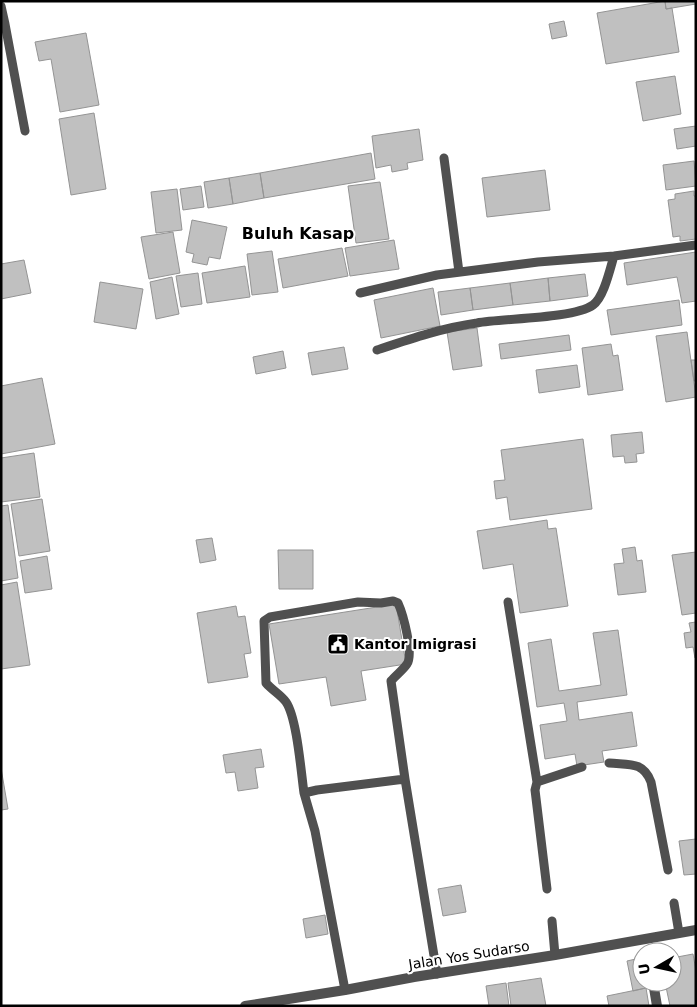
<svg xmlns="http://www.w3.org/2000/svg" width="697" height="1007" viewBox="0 0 697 1007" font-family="'DejaVu Sans',sans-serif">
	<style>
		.building { fill: #c0c0c0; stroke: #949494 }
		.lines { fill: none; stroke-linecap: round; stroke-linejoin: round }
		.lane { stroke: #505050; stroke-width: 9 }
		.street { stroke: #505050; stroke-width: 10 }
		.labels { text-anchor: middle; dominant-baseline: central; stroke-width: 4; stroke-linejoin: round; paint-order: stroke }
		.poi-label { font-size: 14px; font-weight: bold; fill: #000; stroke: #fff; text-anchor: start }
		.street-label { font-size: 14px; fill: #000; stroke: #fff }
		.quarter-label { font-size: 16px; font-weight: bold; fill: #000; stroke: #fff }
	</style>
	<rect width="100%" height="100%" fill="#fff"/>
	<path class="building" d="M665 1H696V4L666 9Z
		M665 1 666 9 672 8 679 52 606 64 597 13Z
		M564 21 567 36 552 39 549 24Z
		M86 33 99 105 60 112 51 59 39 61 35 42Z
		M675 76 681 114 643 121 636 82Z
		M94 113 106 189 71 195 59 119Z
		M696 126V146L677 149 674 129Z
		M419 129 423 160 407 163 408 169 392 172 391 165 376 168 372 136Z
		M371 153 375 179 264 198 260 173Z
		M694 161 696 186 666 190 663 165Z
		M545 170 550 210 487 217 482 178Z
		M260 173 264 198 233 204 229 178Z
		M229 178 233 204 208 208 204 182Z
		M380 182 389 239 356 243 348 186Z
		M201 186 204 207 183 210 180 189Z
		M177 189 182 230 156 233 151 192Z
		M694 191V196H696V239L680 241V236L673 237 668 200 675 199V194Z
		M192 220 227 227 220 259 209 257 207 265 192 262 194 254 186 252Z
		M173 232 180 273 149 279 141 237Z
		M394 240 399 269 350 276 345 248Z
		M342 248 348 276 283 288 278 259Z
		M272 251 278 292 252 295 247 254Z
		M696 252V301L682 303 677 277 627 285 624 263Z
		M24 260 31 293 1 299V264Z
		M245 266 250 297 207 303 202 273Z
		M198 273 202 304 181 307 176 276Z
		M585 274 588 296 550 301 548 278Z
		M172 277 179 314 156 319 150 282Z
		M548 278 550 301 513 305 510 283Z
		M100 282 143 289 136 329 94 322Z
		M510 283 513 305 473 310 470 288Z
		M433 288 440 326 381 338 374 300Z
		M470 288 473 310 441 315 438 292Z
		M679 300 682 325 611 335 607 310Z
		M477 328 482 366 453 370 447 332Z
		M687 332 696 397 666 402 656 336Z
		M569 335 571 350 501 359 499 344Z
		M611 344 613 356 618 355 623 390 588 395 582 348Z
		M344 347 348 369 312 375 308 353Z
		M283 351 286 368 256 374 253 357Z
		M691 360H696V381H694Z
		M577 365 580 387 539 393 536 370Z
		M42 378 55 444 1 454V386Z
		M642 432 644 453 636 454 637 462 625 463 624 456 613 457 611 435Z
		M583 439 592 509 510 520 507 497 496 499 494 481 505 480 501 450Z
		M34 453 40 497 1 502V458Z
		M42 499 50 551 19 556 11 504Z
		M8 505 18 578 1 581V506Z
		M547 520 548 529 556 528 568 606 520 613 513 564 483 569 477 531Z
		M212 538 216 560 200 563 196 540Z
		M635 547 637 561 642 560 646 592 618 595 614 564 624 563 622 549Z
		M278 550H313V589H279Z
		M696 552V613L682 615 672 555Z
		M47 556 52 589 25 593 20 561Z
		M17 582 30 665 1 669V585Z
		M396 604 406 664 361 671 366 700 331 706 326 677 279 684 269 624Z
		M236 606 238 617 245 616 251 653 244 654 248 677 208 683 197 613Z
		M696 622V658H695L693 647 686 648 684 633 691 632 689 623Z
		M618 630 627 695 577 702 579 720 632 712 637 746 602 751 604 762 577 766 575 754 545 759 540 725 567 721 564 703 537 707 528 643 551 639 559 691 601 685 593 633Z
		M261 749 264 767 255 768 258 788 238 791 235 772 226 773 223 755Z
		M1 768 8 809 1 810Z
		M696 839V874L684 875 679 841Z
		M461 885 466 912 443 916 438 889Z
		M325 915 328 934 306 938 303 919Z
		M693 954 696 971V1006H670L665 982H672V958Z
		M640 958 642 982H645L646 988 633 991 627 961Z
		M541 978 546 1006H511L508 983Z
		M506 983 509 1006H489L486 986Z
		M646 988 649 1006H609L607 996Z"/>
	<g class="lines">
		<path class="lane" d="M1 6 5 24
			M1 26 5 24 25 131
			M444 158 459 272
			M360 293 437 275 538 262 614 256 696 245
			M377 350C410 339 442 328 477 323 504 318 573 319 593 305 604 297 610 269 614 256
			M508 602 537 782
			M609 763C629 765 643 761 651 782L668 870
			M304 793C301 772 297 718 286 702 281 695 272 690 266 683L264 621 270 617 358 602 381 603 393 601 398 603C403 614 414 654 407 664 403 670 396 675 391 681L405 779
			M547 889 535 790 537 782 582 767
			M674 903 679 933
			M552 921 555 955
			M345 990 315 831 304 793 317 790 405 779 437 974"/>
		<path class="street" d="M653 982 657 1006
			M245 1006 345 990 414 977 555 955 696 930"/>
	</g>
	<defs>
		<g id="civic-square" transform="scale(1.125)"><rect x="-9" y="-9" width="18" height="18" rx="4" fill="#000" stroke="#fff"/><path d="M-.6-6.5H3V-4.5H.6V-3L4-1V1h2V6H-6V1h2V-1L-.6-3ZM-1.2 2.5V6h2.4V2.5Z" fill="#fff"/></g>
	</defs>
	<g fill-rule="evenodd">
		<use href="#civic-square" x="338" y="644"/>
	</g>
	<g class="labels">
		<g class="poi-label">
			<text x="354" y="644">Kantor Imigrasi</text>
		</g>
		<g class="street-label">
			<text transform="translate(469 955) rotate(-9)">Jalan Yos Sudarso</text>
		</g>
		<g class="quarter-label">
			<text x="298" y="233">Buluh Kasap</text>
		</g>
	</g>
	<rect width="697" height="1007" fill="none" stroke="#000000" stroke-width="5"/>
	<g transform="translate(657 967) rotate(261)"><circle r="24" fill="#ffffff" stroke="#999999"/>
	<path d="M0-4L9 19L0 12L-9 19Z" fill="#000000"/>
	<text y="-8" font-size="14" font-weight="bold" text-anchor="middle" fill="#000000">U</text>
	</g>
</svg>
